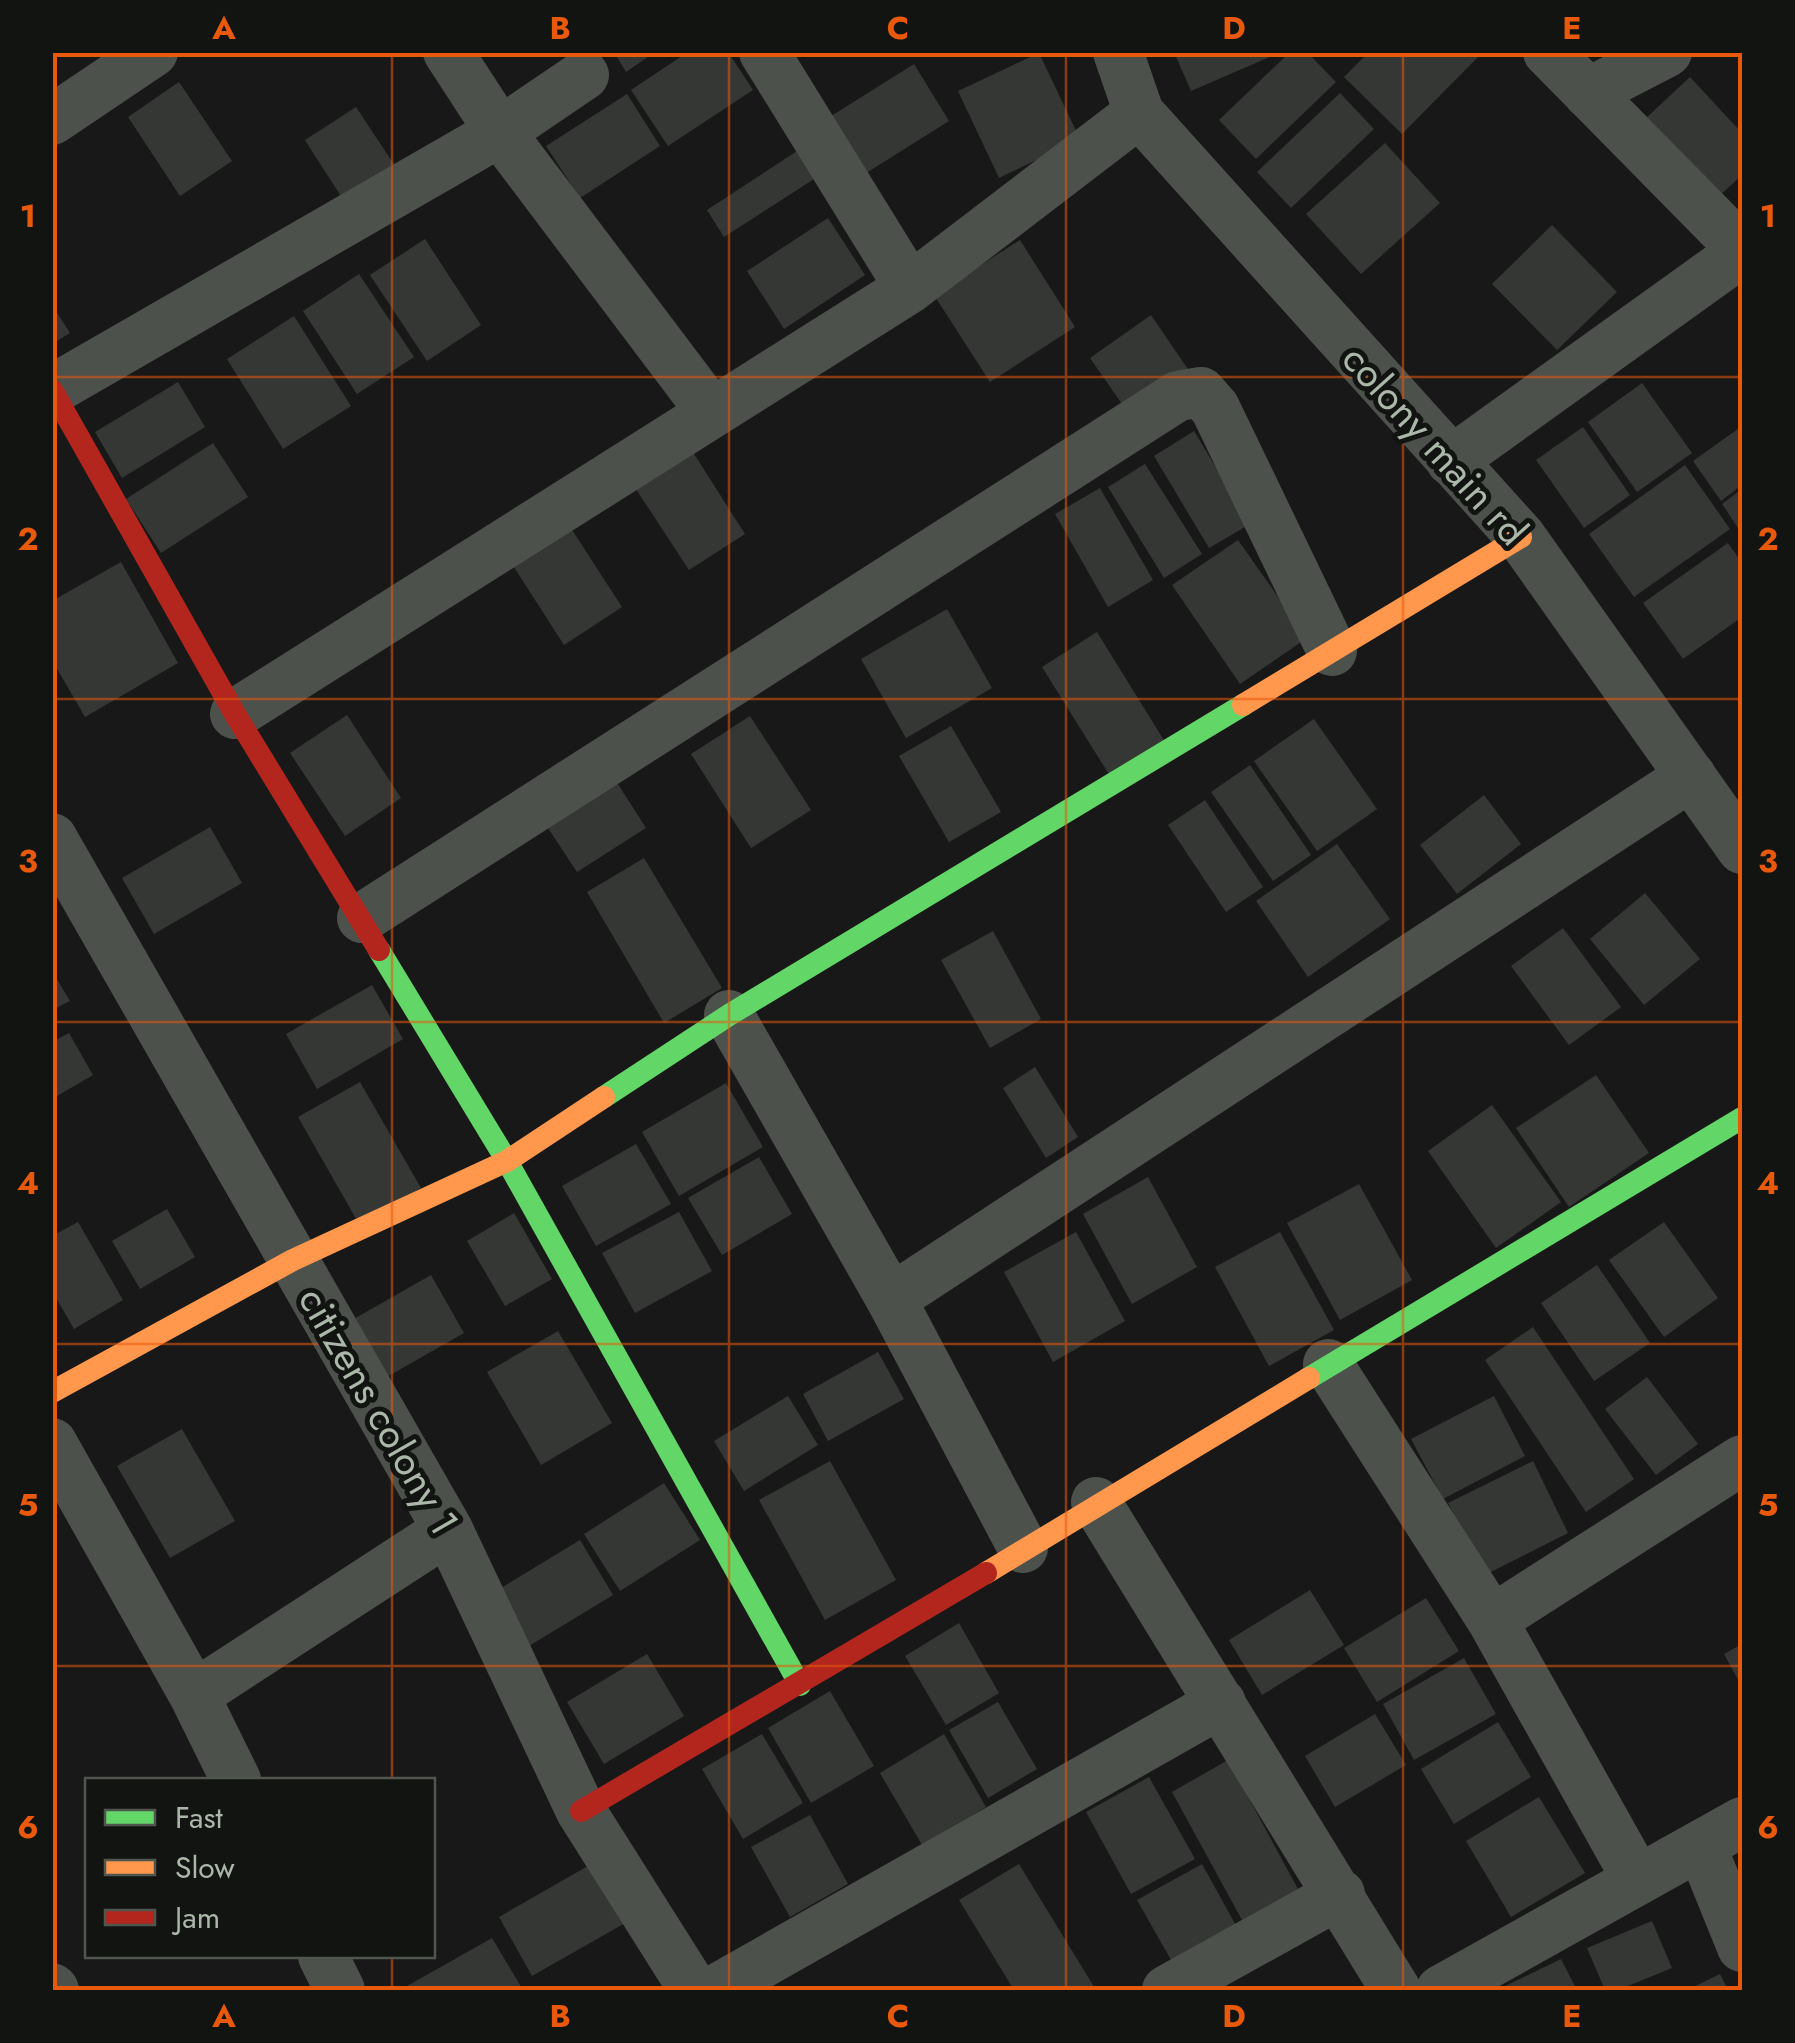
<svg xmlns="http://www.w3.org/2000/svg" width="1795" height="2043" viewBox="0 0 1795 2043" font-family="Jost,sans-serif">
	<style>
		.building { fill: #353735 }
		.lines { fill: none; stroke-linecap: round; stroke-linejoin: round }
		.street { stroke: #4d514c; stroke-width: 50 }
		.fast { stroke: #63d668; stroke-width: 22 }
		.slow { stroke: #ff974d; stroke-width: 22 }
		.jam { stroke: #b3261e; stroke-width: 22 }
		.grid { fill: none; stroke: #e8590c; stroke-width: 2.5; stroke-opacity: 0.55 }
		.labels { text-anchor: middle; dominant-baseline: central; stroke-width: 10; stroke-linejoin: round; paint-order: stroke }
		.street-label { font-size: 40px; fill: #abb8a9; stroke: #121412 }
		.neatline { fill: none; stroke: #e8590c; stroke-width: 4 }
		.grid-label { font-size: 32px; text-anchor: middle; font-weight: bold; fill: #e8590c }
	</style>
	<rect width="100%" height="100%" fill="#181818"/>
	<path class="building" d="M614 52H655L626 72Z
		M688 52H728L753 90 668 146 631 90Z
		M1174 52H1281L1191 91Z
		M1290 52H1307L1336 82 1256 159 1219 120Z
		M1369 52H1473L1478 57 1402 134 1344 77Z
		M1039 53 1080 139 999 178 958 91Z
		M914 64 949 121 863 175 828 118Z
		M1690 77 1742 133V175L1718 197 1645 119Z
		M179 82 232 161 180 196 128 117Z
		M1340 93 1374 129 1291 208 1257 172Z
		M627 94 660 146 580 198 546 146Z
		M356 107 403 178 351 212 305 140Z
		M1385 143 1440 203 1361 274 1306 214Z
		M797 151 814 179 724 237 707 210Z
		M828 218 865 275 784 329 747 271Z
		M1552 225 1617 292 1557 350 1492 284Z
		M425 239 481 325 427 361 370 275Z
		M1020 240 1075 327 990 382 934 295Z
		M359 274 414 357 357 394 303 311Z
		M52 305 70 333 52 344Z
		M1151 315 1192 375 1131 417 1090 358Z
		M294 316 351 406 283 449 227 359Z
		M178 382 205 427 122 478 95 432Z
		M1642 383 1692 453 1637 492 1588 422Z
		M1742 426V485L1721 501 1693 461Z
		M1583 427 1630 495 1584 528 1536 460Z
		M1194 431 1250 524 1209 548 1154 456Z
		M213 443 248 497 161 553 126 499Z
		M689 446 745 534 689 570 632 483Z
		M1145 464 1202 554 1164 578 1108 487Z
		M1685 465 1730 529 1634 597 1589 534Z
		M1100 488 1153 580 1108 607 1055 514Z
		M1742 489V534L1722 504Z
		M563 516 622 607 564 645 505 553Z
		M1238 540 1307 638 1240 684 1172 585Z
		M1728 543 1742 563V617L1683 659 1643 603Z
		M121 562 178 663 85 717 52 660V601Z
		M947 609 992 688 906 738 861 659Z
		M1097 632 1165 742 1110 776 1042 667Z
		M347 715 401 798 345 836 290 753Z
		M750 716 811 810 751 848 691 754Z
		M1314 719 1377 809 1317 851 1254 761Z
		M951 726 1001 812 949 842 899 756Z
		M1250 765 1311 855 1273 881 1211 792Z
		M616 781 646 828 577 872 546 825Z
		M1484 795 1521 844 1457 894 1420 845Z
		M1205 800 1263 887 1226 912 1168 825Z
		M210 827 242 883 154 934 122 878Z
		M1337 844 1390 919 1308 977 1256 901Z
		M644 858 722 988 664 1023 587 892Z
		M1645 893 1700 959 1644 1005 1590 939Z
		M1563 928 1621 1007 1569 1045 1511 966Z
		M993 931 1041 1019 990 1048 941 960Z
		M52 971 70 1001 52 1010Z
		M372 985 403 1039 317 1089 286 1034Z
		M69 1033 93 1075 52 1099V1042Z
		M1035 1067 1078 1137 1046 1158 1003 1088Z
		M1596 1075 1649 1153 1569 1207 1516 1128Z
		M360 1082 421 1188 359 1224 298 1117Z
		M726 1083 763 1147 679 1196 642 1132Z
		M1492 1105 1561 1202 1496 1248 1428 1151Z
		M636 1144 671 1204 596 1246 562 1186Z
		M759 1157 792 1214 722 1255 688 1198Z
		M1148 1177 1197 1267 1132 1304 1083 1214Z
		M1359 1184 1412 1280 1340 1320 1287 1223Z
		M167 1209 195 1257 140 1289 112 1241Z
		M679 1212 712 1271 635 1313 602 1253Z
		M514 1213 552 1279 505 1306 467 1241Z
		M78 1222 123 1300 74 1329 52 1291V1236Z
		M1664 1222 1718 1298 1664 1337 1609 1260Z
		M1076 1232 1125 1321 1053 1362 1004 1272Z
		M1280 1232 1334 1330 1269 1366 1215 1267Z
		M1597 1265 1650 1343 1594 1381 1541 1303Z
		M431 1275 464 1333 378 1382 345 1324Z
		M1533 1327 1634 1479 1586 1512 1485 1360Z
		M558 1331 612 1423 541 1465 487 1372Z
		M878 1352 904 1399 828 1441 803 1394Z
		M1647 1377 1698 1444 1656 1475 1605 1409Z
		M788 1396 818 1445 744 1491 714 1441Z
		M1494 1396 1525 1456 1443 1499 1411 1439Z
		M182 1429 235 1521 170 1558 117 1466Z
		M830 1461 896 1580 825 1620 759 1500Z
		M1533 1461 1568 1533 1485 1575 1448 1503Z
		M664 1483 700 1540 620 1591 584 1534Z
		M580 1540 613 1595 529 1646 496 1591Z
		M1310 1590 1344 1645 1262 1695 1229 1640Z
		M1426 1598 1459 1651 1377 1702 1344 1648Z
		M959 1623 999 1693 946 1725 905 1656Z
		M1742 1644V1687L1724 1654Z
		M647 1654 684 1716 604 1764 567 1702Z
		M1464 1658 1496 1714 1414 1760 1383 1704Z
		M830 1691 874 1766 811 1803 768 1728Z
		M998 1702 1037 1769 988 1798 949 1730Z
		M1375 1714 1406 1765 1335 1807 1305 1756Z
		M1498 1722 1531 1777 1454 1824 1421 1769Z
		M762 1734 803 1803 743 1839 702 1769Z
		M944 1734 986 1807 922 1845 880 1773Z
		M1228 1760 1298 1889 1242 1920 1172 1792Z
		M1149 1777 1195 1859 1131 1894 1086 1812Z
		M1539 1797 1585 1873 1511 1917 1466 1841Z
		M810 1815 848 1884 790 1917 751 1847Z
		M593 1863 627 1922 532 1976 499 1917Z
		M1019 1864 1096 1990H1014L959 1900Z
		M1202 1864 1239 1931 1175 1967 1137 1900Z
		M1652 1921 1672 1968 1618 1990H1605L1587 1948Z
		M492 1938 523 1990H400Z
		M1561 1959 1577 1990H1497Z
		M1720 1974 1728 1990H1687Z"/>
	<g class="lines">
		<path class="street" d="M448 52 500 132 712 413
			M764 52 910 288
			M1118 52 1139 113 1521 537 1742 849
			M1548 52 1742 249
			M1588 93 1667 52
			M52 120 153 52
			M52 390 500 132 584 75
			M1451 461 1742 252
			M235 714 910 288 1139 113
			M52 838 448 1530 581 1811 694 1990
			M362 918 1178 396 1201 392 1215 408 1332 651
			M729 1015 891 1299 1023 1548
			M891 1299 1691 776
			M1328 1364 1492 1620 1637 1879
			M52 1443 194 1695 236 1780
			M1096 1502 1396 1990
			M1492 1620 1742 1460
			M194 1695 448 1530
			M1702 1848 1742 1947
			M323 1956 340 1990
			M52 1988 54 1990
			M715 1990 1221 1703
			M1167 1990 1340 1894
			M1441 1990 1742 1822"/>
		<path class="fast" d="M379 950 507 1161 800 1685
			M604 1097 729 1015 1243 705
			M1309 1378 1742 1118"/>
		<path class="slow" d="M1243 705 1521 537
			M52 1392 293 1260 507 1161 604 1097
			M986 1573 1309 1378"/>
		<path class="jam" d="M52 390 235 714 379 950
			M581 1811 986 1573"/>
	</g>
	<path class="grid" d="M392 52V1780M729 52V1990M1066 52V1990M1403 52V1990M52 377H1742M52 699H1742M52 1022H1742M52 1344H1742M52 1666H1742M392 1956V1990"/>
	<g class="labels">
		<g class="street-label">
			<text transform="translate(1435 445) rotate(48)">colony main rd</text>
			<text transform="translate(379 1411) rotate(60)">citizens colony 1</text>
		</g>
	</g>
	<rect width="1795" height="2043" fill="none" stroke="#121412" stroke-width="110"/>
	<rect x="85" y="1778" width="350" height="180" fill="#121412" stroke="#4f564e" stroke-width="2.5"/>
	<rect x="105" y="1810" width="50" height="15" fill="#63d668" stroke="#4f564e" stroke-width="2.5"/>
	<text x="175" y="1828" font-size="30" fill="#abb8a9">Fast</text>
	<rect x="105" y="1860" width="50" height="15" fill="#ff974d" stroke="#4f564e" stroke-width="2.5"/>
	<text x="175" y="1878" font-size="30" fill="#abb8a9">Slow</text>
	<rect x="105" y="1910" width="50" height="15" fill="#b3261e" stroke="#4f564e" stroke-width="2.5"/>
	<text x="175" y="1928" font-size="30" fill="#abb8a9">Jam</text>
	<rect x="55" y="55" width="1685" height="1933" class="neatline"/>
	<g class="grid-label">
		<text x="224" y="39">A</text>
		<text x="560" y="39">B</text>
		<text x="898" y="39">C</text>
		<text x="1234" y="39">D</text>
		<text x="1572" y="39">E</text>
		<text x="28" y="227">1</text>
		<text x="1768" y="227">1</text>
		<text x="28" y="550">2</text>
		<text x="1768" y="550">2</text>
		<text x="28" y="872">3</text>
		<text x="1768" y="872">3</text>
		<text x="28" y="1194">4</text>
		<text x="1768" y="1194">4</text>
		<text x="28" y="1516">5</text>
		<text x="1768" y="1516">5</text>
		<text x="28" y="1838">6</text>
		<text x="1768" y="1838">6</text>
		<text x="224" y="2027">A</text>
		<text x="560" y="2027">B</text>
		<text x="898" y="2027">C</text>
		<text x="1234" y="2027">D</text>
		<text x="1572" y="2027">E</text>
	</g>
</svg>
